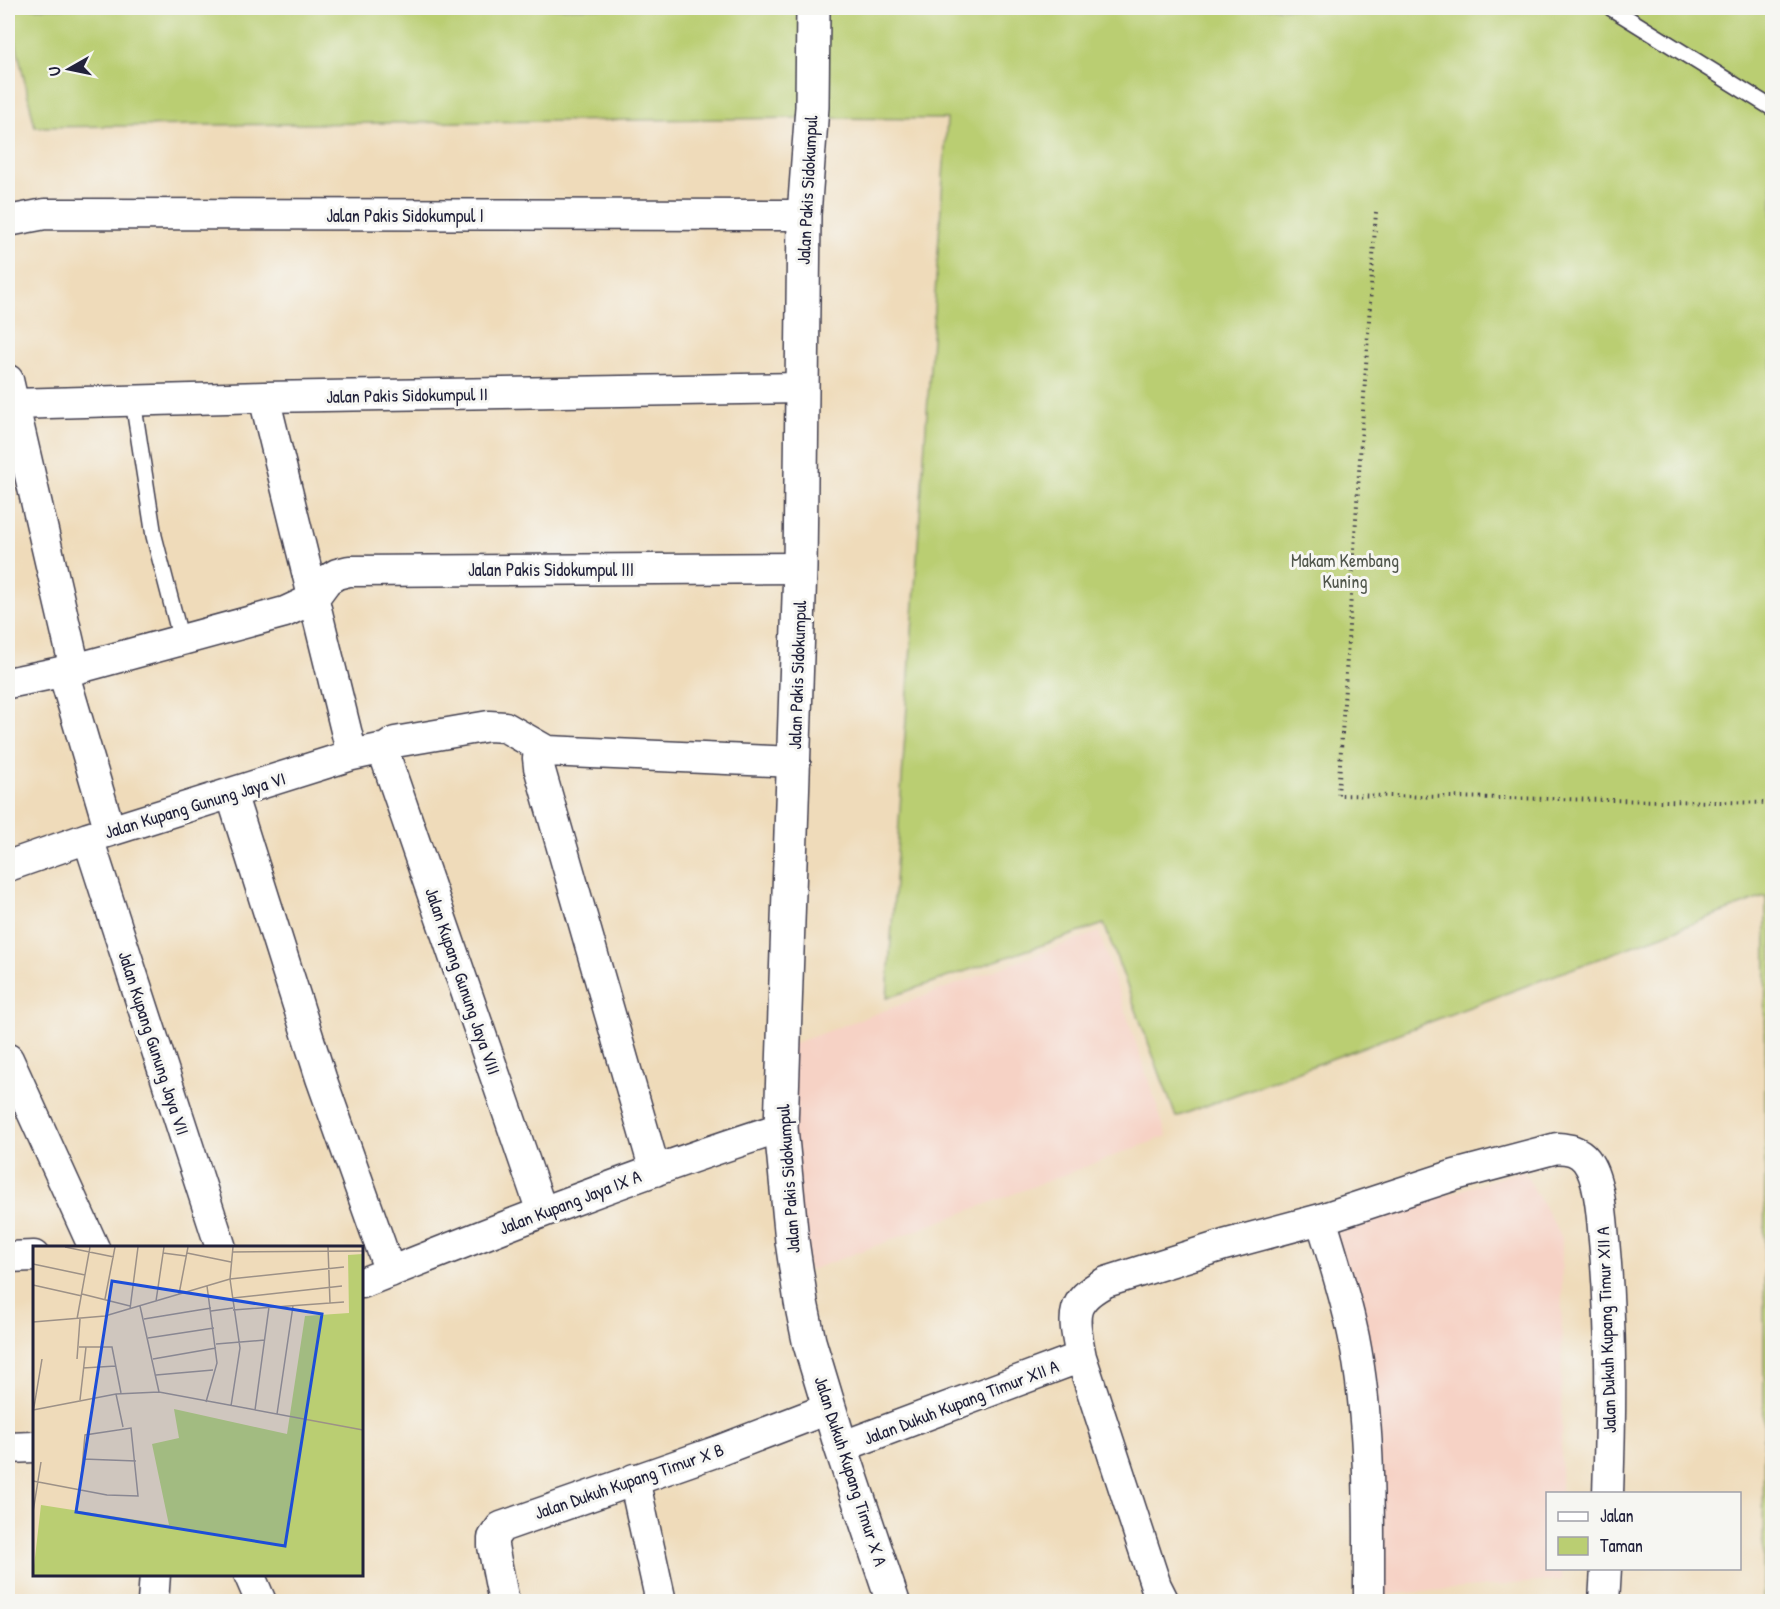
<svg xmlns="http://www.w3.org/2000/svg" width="1780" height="1609" viewBox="0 0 1780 1609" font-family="'Patrick Hand',sans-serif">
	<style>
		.built { fill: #f6d2c5 }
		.green { fill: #bace72; stroke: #6e7856; stroke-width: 1.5 }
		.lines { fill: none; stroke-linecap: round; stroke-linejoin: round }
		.service-casing { stroke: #413e4e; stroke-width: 18 }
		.minor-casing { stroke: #413e4e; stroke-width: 33 }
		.tertiary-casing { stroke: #413e4e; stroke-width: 36 }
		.path { stroke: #413e4e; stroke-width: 4; stroke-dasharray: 1.5 4.5; stroke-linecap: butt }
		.service { stroke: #fff; stroke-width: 15 }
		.minor { stroke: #fff; stroke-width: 30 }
		.tertiary { stroke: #fff; stroke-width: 33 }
		.labels { text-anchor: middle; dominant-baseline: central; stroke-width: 6; stroke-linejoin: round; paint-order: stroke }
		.street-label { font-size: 18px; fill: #22223b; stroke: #f6f6f2 }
		.park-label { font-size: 18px; fill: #50564c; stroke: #f6f6f2 }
		.inset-road { fill: none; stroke: #9d9187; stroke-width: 1.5 }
		.view { fill: #1d4ed8; fill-opacity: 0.15; stroke: #1d4ed8; stroke-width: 3 }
		.inset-edge { fill: none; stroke: #22223b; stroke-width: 3 }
	</style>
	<rect width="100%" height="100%" fill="#f6f6f2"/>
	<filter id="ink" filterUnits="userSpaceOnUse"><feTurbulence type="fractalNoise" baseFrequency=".0167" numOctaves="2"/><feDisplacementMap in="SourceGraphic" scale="12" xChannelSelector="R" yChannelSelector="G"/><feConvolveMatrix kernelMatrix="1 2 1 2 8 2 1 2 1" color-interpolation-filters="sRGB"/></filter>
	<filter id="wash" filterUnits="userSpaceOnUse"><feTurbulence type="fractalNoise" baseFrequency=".008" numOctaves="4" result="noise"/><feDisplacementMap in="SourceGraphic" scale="24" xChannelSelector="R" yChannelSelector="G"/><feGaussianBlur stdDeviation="1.35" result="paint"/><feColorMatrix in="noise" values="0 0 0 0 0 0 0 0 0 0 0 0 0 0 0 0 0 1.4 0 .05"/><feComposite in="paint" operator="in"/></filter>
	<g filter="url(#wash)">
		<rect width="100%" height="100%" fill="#efdbba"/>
		<path class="built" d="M1099 932 1167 1136 808 1271 776 1050Z
			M1523 1170 1562 1238 1561 1493 1548 1494V1568L1561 1569V1580L1382 1595 1374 1362 1329 1232Z"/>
		<path class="green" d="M8 8H1772V1601H1763L1766 896 1176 1117 1104 924 887 998 947 119 811 118 35 127Z"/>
	</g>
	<g filter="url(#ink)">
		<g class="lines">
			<g class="service-casing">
				<path id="service" d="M1611 8 1772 108
					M133 401 154 536 181 640"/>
			</g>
			<g class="minor-casing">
				<path id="minor" d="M8 221 45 214 804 215
					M8 380 75 669
					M264 397 352 755
					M13 404 264 397 802 388
					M63 671 110 831
					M8 683 75 669 285 612 313 599 327 580 337 574 349 571 800 568
					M383 750 542 1212
					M383 750 395 742 489 726 505 727 547 751
					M231 793 321 1078 390 1272
					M88 838 221 1248
					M8 866 88 838 352 755 380 749 383 750
					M8 1059 94 1248
					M655 1171 539 767 538 758 541 753 547 751 795 762
					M1321 1219C1333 1258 1346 1298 1354 1338 1371 1425 1369 1513 1369 1602
					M8 1257 34 1256
					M362 1283C500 1228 639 1173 781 1128
					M841 1447 1081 1357
					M8 1448 34 1447
					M634 1479 661 1602
					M249 1574 261 1602
					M153 1602 155 1574
					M504 1602 493 1546V1538L501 1527 718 1451 830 1408
					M1164 1602 1156 1586 1081 1357C1074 1319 1067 1302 1106 1282L1224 1245 1321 1219 1455 1175 1557 1148C1569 1149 1578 1150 1586 1160 1600 1178 1602 1218 1604 1240 1612 1325 1611 1409 1608 1494
					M1604 1602 1606 1568"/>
			</g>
			<g class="tertiary-casing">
				<path id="tertiary" d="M813 8 812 107 804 215 800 568 781 1128 792 1241 801 1302 809 1341 841 1447 893 1602"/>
			</g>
			<path class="path" d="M1376 212 1338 795 1772 803
				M1772 1602V1199"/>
			<use href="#service" class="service"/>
			<use href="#minor" class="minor"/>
			<use href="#tertiary" class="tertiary"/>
		</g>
	</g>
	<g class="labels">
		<g class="street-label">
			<text transform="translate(807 190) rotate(-87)">Jalan Pakis Sidokumpul</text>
			<text x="405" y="215">Jalan Pakis Sidokumpul I</text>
			<text transform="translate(407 395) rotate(-1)">Jalan Pakis Sidokumpul II</text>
			<text x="551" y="569">Jalan Pakis Sidokumpul III</text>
			<text transform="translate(797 675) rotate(-88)">Jalan Pakis Sidokumpul</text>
			<text transform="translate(195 805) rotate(-17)">Jalan Kupang Gunung Jaya VI</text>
			<text transform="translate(463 981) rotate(71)">Jalan Kupang Gunung Jaya VIII</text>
			<text transform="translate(154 1043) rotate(72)">Jalan Kupang Gunung Jaya VII</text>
			<text transform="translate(788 1179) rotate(-94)">Jalan Pakis Sidokumpul</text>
			<text transform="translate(570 1202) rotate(-21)">Jalan Kupang Jaya IX A</text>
			<text transform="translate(1606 1330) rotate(-92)">Jalan Dukuh Kupang Timur XII A</text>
			<text transform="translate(961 1402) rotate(-21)">Jalan Dukuh Kupang Timur XII A</text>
			<text transform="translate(851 1471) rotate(72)">Jalan Dukuh Kupang Timur X A</text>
			<text transform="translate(629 1481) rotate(-19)">Jalan Dukuh Kupang Timur X B</text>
		</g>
		<g class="park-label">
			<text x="1345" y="560">Makam Kembang<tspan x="1345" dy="21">Kuning</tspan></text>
		</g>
	</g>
	<g transform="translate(33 1246)">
		<rect width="330" height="330" fill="#efdbba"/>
		<path d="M330 8V329H0L8 259 136 279 119 198 146 192 141 163 254 188 272 70 316 67 315 9Z" fill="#bace72"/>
		<path class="inset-road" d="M32 1 81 11M295 1 297 57M199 6 330 5M130 7 153 10M154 7 198 16M0 18 52 29M0 39 49 50M49 48 97 60M146 48 155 1M200 52 309 40M72 53 82 1M123 55 131 1M107 60 126 146M97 63 105 1M200 64 311 56M178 65 200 62M44 73 57 1M111 73 178 62M0 76 72 70 197 33 311 21M115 92 181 82M183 98 232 94M46 101H79L88 147M44 113 47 73M120 113 183 102M50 122 83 120M123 129 180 124M83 148 90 181M47 154 53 101M173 156 184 117 174 40M198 160 207 102 197 33 200 1M0 164 83 148 126 146 330 184M222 164 236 61M0 167 9 113M244 168 260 60M50 213 103 215M0 235 74 249 105 250 98 182 52 189 47 244M0 266 8 216"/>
		<path class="view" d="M79 35 289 68 252 300 43 266Z"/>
		<rect width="330" height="330" class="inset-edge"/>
	</g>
	<rect width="1780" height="1609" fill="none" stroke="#f6f6f2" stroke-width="30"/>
	<rect x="1546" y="1492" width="195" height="78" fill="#f6f6f2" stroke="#a1a1a9" stroke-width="1.5"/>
	<rect x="1558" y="1512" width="30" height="9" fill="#ffffff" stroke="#a1a1a9" stroke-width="1.5"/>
	<text x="1600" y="1522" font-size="18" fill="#22223b">Jalan</text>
	<rect x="1558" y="1537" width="30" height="18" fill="#bace72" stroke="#a1a1a9" stroke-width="1.5"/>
	<text x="1600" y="1552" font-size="18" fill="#22223b">Taman</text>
	<g transform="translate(69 69) rotate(261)" stroke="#f6f6f2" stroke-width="4.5" paint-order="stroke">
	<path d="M0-4.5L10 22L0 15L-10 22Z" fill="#22223b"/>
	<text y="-9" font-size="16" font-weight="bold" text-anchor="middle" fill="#22223b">U</text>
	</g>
</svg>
